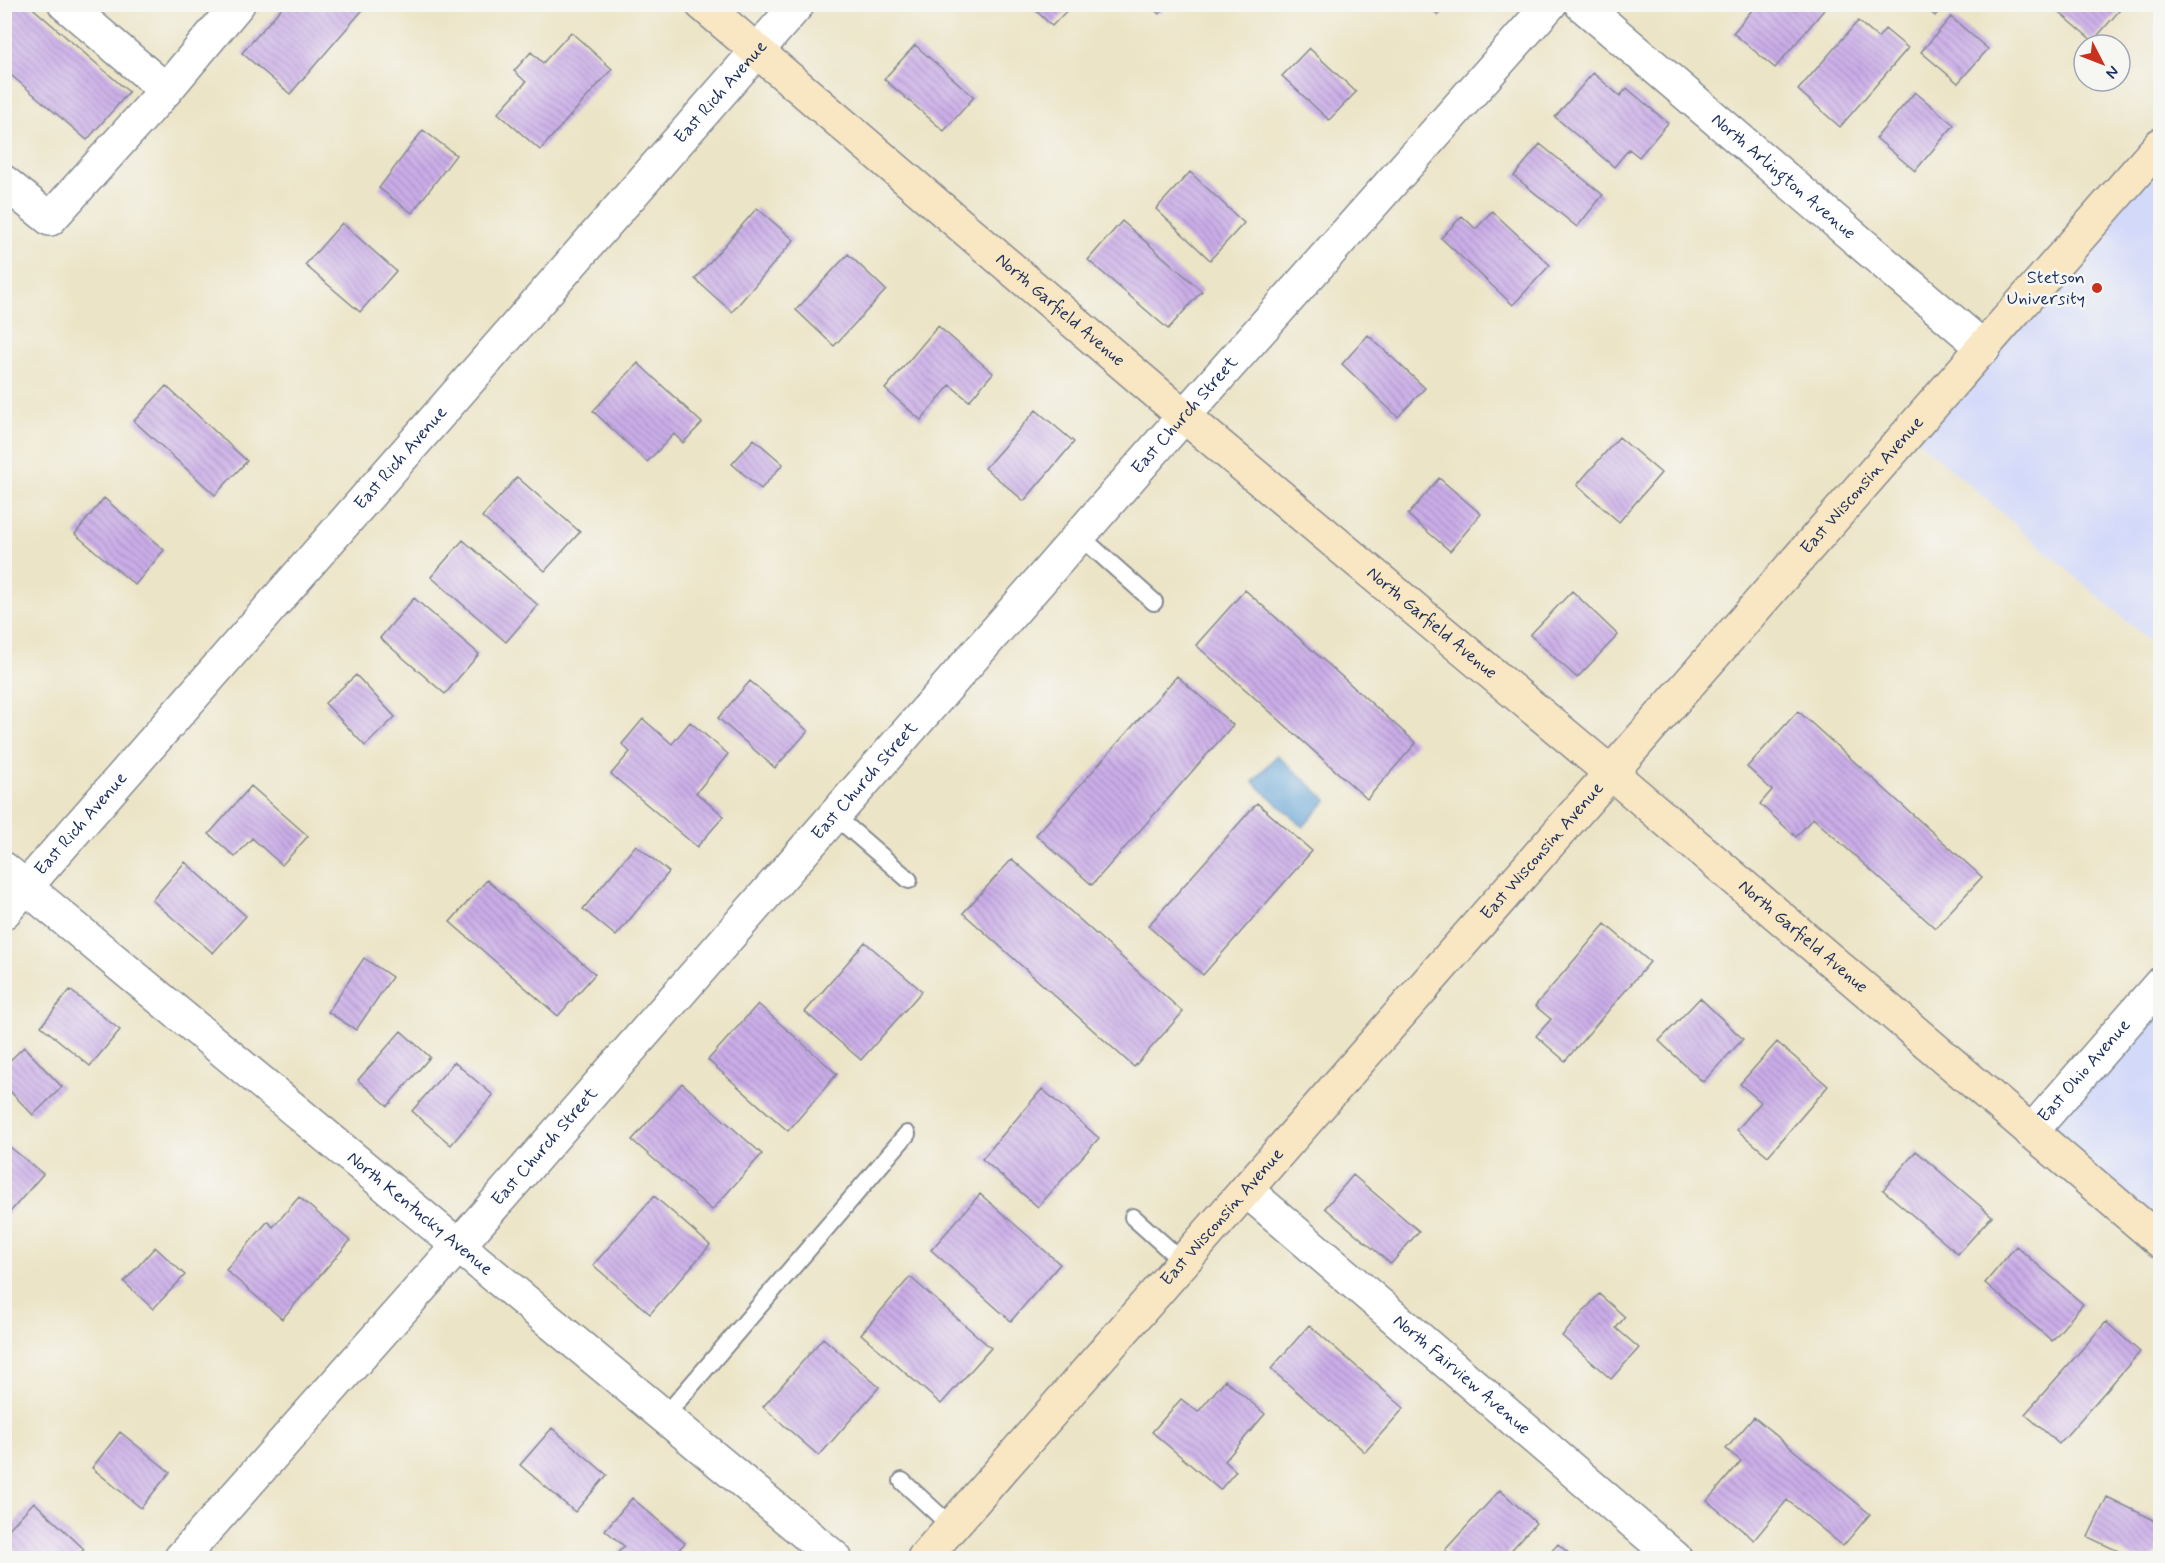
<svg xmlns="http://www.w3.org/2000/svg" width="2165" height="1563" viewBox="0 0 2165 1563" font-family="Mynerve,sans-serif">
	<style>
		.built { fill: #d3d9f9 }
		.water { fill: #60a2d4; stroke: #3e6899; stroke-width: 1.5 }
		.building { fill: url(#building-back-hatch) }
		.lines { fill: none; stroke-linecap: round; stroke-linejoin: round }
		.lane-casing { stroke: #848a92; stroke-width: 20 }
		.street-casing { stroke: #848a92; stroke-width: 36 }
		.secondary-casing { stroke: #848a92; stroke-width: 36 }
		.lane { stroke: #fff; stroke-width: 16 }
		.street { stroke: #fff; stroke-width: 33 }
		.secondary { stroke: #f9e7c3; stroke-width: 33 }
		.poi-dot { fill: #c8321e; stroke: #f6f6f2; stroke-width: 2 }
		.labels { text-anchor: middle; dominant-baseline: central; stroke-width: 5; stroke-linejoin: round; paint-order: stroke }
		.street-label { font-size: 18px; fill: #1b2f5e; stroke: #f6f6f2 }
		.poi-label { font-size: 18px; fill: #1b2f5e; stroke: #f6f6f2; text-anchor: end }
	</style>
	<defs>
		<pattern id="building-back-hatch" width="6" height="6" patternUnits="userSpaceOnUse" patternTransform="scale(1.5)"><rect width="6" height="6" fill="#cbade8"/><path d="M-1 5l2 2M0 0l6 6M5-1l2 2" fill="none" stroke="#a48dbf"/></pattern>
	</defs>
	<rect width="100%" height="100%" fill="#f6f6f2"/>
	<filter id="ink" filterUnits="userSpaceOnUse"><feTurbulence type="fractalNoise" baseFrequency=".0167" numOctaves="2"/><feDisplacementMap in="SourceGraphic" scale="12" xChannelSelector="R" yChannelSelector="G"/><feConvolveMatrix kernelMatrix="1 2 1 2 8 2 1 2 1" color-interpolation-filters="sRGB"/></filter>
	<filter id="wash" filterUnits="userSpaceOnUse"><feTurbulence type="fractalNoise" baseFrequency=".008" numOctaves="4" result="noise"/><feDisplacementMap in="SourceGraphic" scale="24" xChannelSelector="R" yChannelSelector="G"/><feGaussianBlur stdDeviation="1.35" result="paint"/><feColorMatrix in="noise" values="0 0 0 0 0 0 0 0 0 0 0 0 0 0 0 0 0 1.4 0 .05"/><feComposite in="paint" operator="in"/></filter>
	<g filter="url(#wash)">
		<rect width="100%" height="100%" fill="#ece4c6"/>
		<path class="built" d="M2160 144V650L1908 432Z
			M2160 984V1241L2031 1132Z"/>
		<path class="water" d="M1277 755 1327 800 1303 827 1253 782Z"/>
		<g id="blocks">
			<path class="building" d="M4 4H28L129 92 87 140 4 69Z
				M1029 4H1073L1052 26Z
				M1148 4H1168L1159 14Z
				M1427 4H1448L1438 15Z
				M1757 4H1829L1775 68 1733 33Z
				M1922 4H1945L1935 16Z
				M2056 4H2125L2093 41 2053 7Z
				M284 5H367L290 94 242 53Z
				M1951 17 1988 49 1958 83 1921 52Z
				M1858 21 1878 38 1885 29 1908 48 1840 127 1798 90Z
				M571 32 612 69 540 150 498 113 526 82 514 71 531 52 543 63Z
				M915 45 974 97 944 131 884 79Z
				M1309 48 1356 92 1329 120 1282 76Z
				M1593 73 1620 96 1627 88 1668 123 1639 157 1629 149 1614 167 1555 117Z
				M1915 92 1954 125 1915 171 1876 138Z
				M423 130 456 155 412 213 379 188Z
				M1540 144 1603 195 1577 227 1514 176Z
				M1190 172 1244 223 1210 260 1156 209Z
				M757 208 794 240 732 312 695 279Z
				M1492 211 1550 265 1513 305 1441 238 1462 216 1476 229Z
				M1122 221 1202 291 1168 329 1088 260Z
				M342 223 396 271 360 312 305 265Z
				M848 254 886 290 834 346 796 310Z
				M938 326 993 373 969 401 950 385 921 420 885 389Z
				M1368 335 1425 388 1398 417 1342 364Z
				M638 363 702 423 683 443 674 434 647 462 593 411Z
				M166 386 247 461 215 495 134 421Z
				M1036 410 1074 442 1024 501 985 468Z
				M1619 437 1661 473 1619 522 1577 485Z
				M754 439 783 464 761 489 732 464Z
				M517 477 580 532 545 571 482 517Z
				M1439 478 1481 514 1450 551 1408 515Z
				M104 498 164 550 135 585 75 534Z
				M463 540 538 605 506 642 431 577Z
				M1245 590 1416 743 1367 799 1196 645Z
				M1572 591 1618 635 1577 678 1530 635Z
				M414 598 479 654 445 694 380 638Z
				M356 675 395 717 365 746 325 703Z
				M1177 676 1233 725 1092 885 1036 835Z
				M750 681 808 731 775 768 718 718Z
				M1798 711 1982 877 1935 928 1813 818 1796 837 1760 804 1772 790 1747 767Z
				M643 719 672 744 690 722 728 754 696 793 724 816 697 847 611 774 630 752 622 744Z
				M251 786 308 836 282 865 252 838 235 857 209 834Z
				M1257 803 1312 851 1203 975 1148 926Z
				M636 845 669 872 616 936 583 909Z
				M1012 859 1183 1012 1134 1067 963 913Z
				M185 862 246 916 213 953 152 900Z
				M487 880 595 974 558 1016 450 922Z
				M1605 924 1650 962 1565 1061 1536 1036 1551 1019 1535 1006Z
				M865 942 922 991 861 1060 805 1012Z
				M364 958 392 977 356 1030 328 1012Z
				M70 990 120 1030 90 1066 41 1026Z
				M1700 998 1743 1039 1703 1082 1659 1041Z
				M758 1004 837 1074 788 1131 708 1060Z
				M401 1031 430 1057 388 1106 358 1080Z
				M1777 1042 1828 1086 1768 1156 1737 1130 1761 1102 1740 1084Z
				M24 1047 62 1087 33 1115 4 1085V1066Z
				M454 1062 493 1095 451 1145 412 1111Z
				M682 1083 762 1154 712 1210 632 1140Z
				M1042 1089 1099 1138 1038 1207 982 1159Z
				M4 1142 43 1174 4 1219Z
				M1916 1151 1992 1216 1958 1254 1883 1190Z
				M1353 1175 1419 1231 1391 1264 1325 1208Z
				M980 1194 1060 1264 1011 1321 931 1250Z
				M654 1196 710 1245 650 1314 593 1265Z
				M299 1197 350 1241 282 1319 226 1270 268 1221 273 1227Z
				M2016 1246 2083 1304 2052 1341 1985 1283Z
				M155 1247 185 1275 153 1309 124 1282Z
				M910 1277 991 1348 941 1404 861 1334Z
				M1599 1294 1625 1317 1616 1328 1639 1348 1611 1379 1562 1336Z
				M2106 1322 2140 1352 2059 1444 2025 1414Z
				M1309 1325 1404 1408 1365 1452 1271 1369Z
				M823 1338 879 1387 819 1456 763 1407Z
				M1225 1380 1265 1414 1225 1461 1236 1471 1220 1490 1152 1432 1181 1399 1198 1412Z
				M1754 1417 1870 1514 1843 1546 1787 1500 1754 1540 1707 1501 1741 1461 1726 1449Z
				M552 1428 607 1475 575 1512 520 1465Z
				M120 1432 170 1472 141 1508 92 1468Z
				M1500 1490 1536 1523 1504 1558H1453L1445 1550Z
				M2107 1497 2160 1523V1547L2155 1558H2133L2088 1537Z
				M632 1498 685 1543 671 1558H618L615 1556 624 1546 605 1530Z
				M34 1502 84 1549 76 1558H4V1534Z
				M1558 1544 1574 1558H1545Z"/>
		</g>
	</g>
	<g filter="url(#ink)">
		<use href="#blocks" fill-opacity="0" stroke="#848a92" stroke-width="1.5"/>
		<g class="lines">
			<g class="lane-casing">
				<path id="lane" d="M1079 535 1154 602
					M834 815 909 880
					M1133 1217 1183 1262
					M664 1417 907 1134
					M902 1481 952 1527"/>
			</g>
			<g class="street-casing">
				<g id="street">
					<path d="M65 4 166 90 238 4"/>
					<path id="s1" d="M1581 4 1984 348"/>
					<path d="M4 182 50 219 166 90"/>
					<path id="s2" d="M4 869 835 1558"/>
					<path id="s3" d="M4 912 798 4"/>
					<path id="s4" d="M2031 1132 2160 984"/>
					<path id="s5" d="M1246 1190 1675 1558"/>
					<path id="s6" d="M181 1558 458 1246 1184 416 1550 4"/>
				</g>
			</g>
			<g class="secondary-casing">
				<g id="secondary">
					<path id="s7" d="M702 4 1184 416 1618 779 2160 1241"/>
					<path id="s8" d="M924 1558 2160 145"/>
				</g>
			</g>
			<use href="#lane" class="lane"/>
			<use href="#street" class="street"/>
			<use href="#secondary" class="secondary"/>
		</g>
	</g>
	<circle class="poi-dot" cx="2097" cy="288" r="6"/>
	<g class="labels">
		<g class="street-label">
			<text stroke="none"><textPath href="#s3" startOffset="1089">East Rich Avenue</textPath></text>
			<text stroke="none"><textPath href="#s1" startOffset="266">North Arlington Avenue</textPath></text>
			<text stroke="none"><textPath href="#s7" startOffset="471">North Garfield Avenue</textPath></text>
			<text stroke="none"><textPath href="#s6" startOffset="1521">East Church Street</textPath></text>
			<text stroke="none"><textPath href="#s3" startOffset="603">East Rich Avenue</textPath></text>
			<text stroke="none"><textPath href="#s8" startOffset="1425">East Wisconsin Avenue</textPath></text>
			<text stroke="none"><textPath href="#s7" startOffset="957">North Garfield Avenue</textPath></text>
			<text stroke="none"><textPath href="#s6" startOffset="1035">East Church Street</textPath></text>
			<text stroke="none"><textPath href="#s3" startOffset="117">East Rich Avenue</textPath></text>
			<text stroke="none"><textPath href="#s8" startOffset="939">East Wisconsin Avenue</textPath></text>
			<text stroke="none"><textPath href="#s7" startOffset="1443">North Garfield Avenue</textPath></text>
			<text stroke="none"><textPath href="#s4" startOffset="81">East Ohio Avenue</textPath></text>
			<text stroke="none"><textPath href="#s6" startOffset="549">East Church Street</textPath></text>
			<text stroke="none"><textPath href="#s2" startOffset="540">North Kentucky Avenue</textPath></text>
			<text stroke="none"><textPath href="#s8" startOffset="453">East Wisconsin Avenue</textPath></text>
			<text stroke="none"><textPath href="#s5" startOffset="284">North Fairview Avenue</textPath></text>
		</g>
		<g class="poi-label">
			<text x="2085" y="278">Stetson<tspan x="2085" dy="21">University</tspan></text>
		</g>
	</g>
	<rect width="2165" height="1563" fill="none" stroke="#f6f6f2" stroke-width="24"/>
	<g transform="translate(2102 63) rotate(132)"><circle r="28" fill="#f6f6f2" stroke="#9ea6b7" stroke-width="1.5"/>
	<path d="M0-4.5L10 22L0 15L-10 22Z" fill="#c8321e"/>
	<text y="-9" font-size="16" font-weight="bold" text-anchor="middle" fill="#1b2f5e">N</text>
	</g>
</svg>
